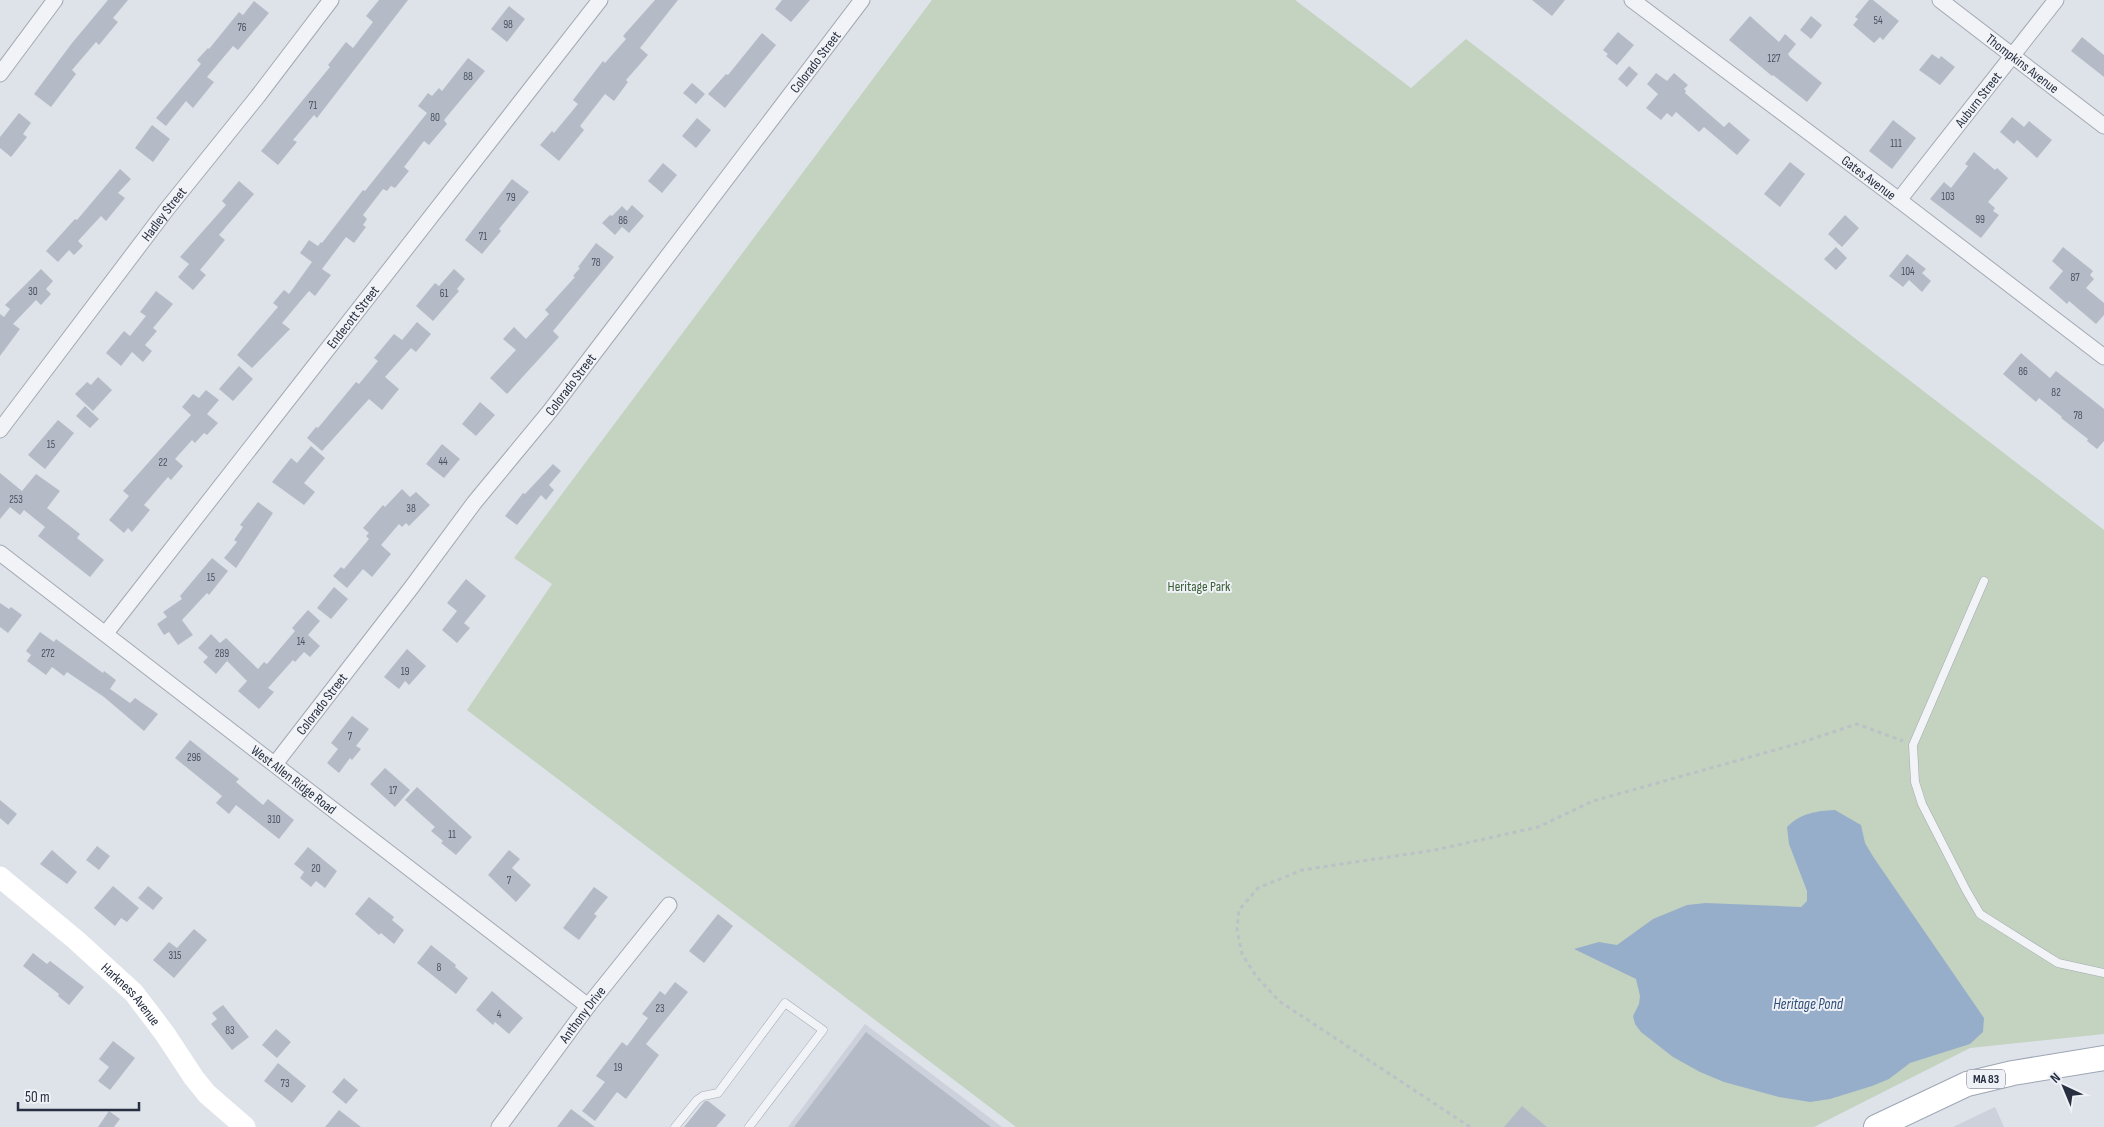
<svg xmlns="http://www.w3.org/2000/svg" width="2104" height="1127" viewBox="0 0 2104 1127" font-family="'Sofia Sans Condensed',sans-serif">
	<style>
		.built { fill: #ccd1db }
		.green { fill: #c3d3bf }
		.water { fill: #97aecb }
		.building { fill: #b5bbc6 }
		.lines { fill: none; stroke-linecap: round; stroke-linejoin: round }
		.lane-casing { stroke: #a3a9b3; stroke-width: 9 }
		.street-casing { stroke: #a3a9b3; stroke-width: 17 }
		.primary-casing { stroke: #9da6b5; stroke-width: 26 }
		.path { stroke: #bcc0c7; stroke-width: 3; stroke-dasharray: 4 4; stroke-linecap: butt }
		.lane { stroke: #f1f3f7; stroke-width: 8 }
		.street { stroke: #f1f3f7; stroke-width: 15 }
		.secondary { stroke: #fff; stroke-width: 21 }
		.primary { stroke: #fff; stroke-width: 24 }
		.labels { text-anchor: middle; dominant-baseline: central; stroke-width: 4; stroke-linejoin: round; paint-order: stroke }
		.number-label { font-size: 11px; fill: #4a5262 }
		.shield { fill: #eef1f6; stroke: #636977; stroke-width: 1 }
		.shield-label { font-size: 12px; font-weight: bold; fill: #272f40 }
		.street-label { font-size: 14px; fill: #272f40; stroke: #eef1f6 }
		.park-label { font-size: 14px; fill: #3a5d33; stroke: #eef1f6 }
		.water-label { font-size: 15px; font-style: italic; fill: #2f4c76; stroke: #eef1f6 }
	</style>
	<rect width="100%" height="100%" fill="#dee2e9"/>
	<path class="built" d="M865 1024 1002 1127H788Z
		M1995 1107 2004 1127H1953Z"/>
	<path class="green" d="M932 0H1295L1411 88 1466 39 2104 530V1034L1970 1048 1814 1127H1016L467 710 552 584 514 558Z"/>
	<path class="water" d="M1835 810 1861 825 1865 843 1874 858 1984 1018 1983 1032 1970 1044 1910 1063 1889 1079 1872 1086 1830 1099 1810 1102 1779 1097 1724 1082 1700 1072 1673 1057 1641 1032 1635 1024 1633 1016 1639 1004 1640 996 1636 979 1574 949 1599 942 1617 945 1653 919 1687 905 1706 903 1801 907 1807 901V891L1789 844 1787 827C1801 813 1816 811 1835 810Z"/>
	<path class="building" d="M108 0H128L113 18 118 22 99 45 96 42 72 70 76 74 51 107 34 94 72 43Z
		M379 0H408L317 118 314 115 293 140 297 142 278 165 261 151 330 67 328 65 346 42 353 48 373 22 366 16Z
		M655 0H678L640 48 648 55 626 80 628 82 614 101 605 94 580 126 584 130 559 161 540 145 552 131 554 133 578 104 573 100 603 61 605 63 626 39 623 36Z
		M782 0H810L791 22 775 9Z
		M1532 0H1565L1552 16Z
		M1869 0H1873L1899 21 1883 40 1880 37 1874 43 1853 25 1858 19 1855 17Z
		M254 1 269 13 238 50 233 46 207 77 214 82 193 108 186 101 166 126 156 118 201 64 197 60 208 48 209 49 239 12 243 15Z
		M509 6 525 19 507 42 491 29Z
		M1750 16 1779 42 1785 34 1796 44 1788 54 1790 57 1822 83 1807 102 1773 75 1772 76 1729 40Z
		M1811 16 1822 25 1811 39 1800 30Z
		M1618 32 1634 45 1617 65 1606 56 1608 54 1603 50Z
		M762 33 776 45 725 108 708 94 726 74 728 75Z
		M2082 37 2104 55V77L2071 51Z
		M1932 54 1939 59 1941 56 1955 67 1940 85 1919 70Z
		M468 58 485 71 444 120 447 124 429 145 424 141 404 167 409 171 395 188 391 186 387 191 383 189 363 215 367 219 363 225 366 227 354 243 346 237 322 269 331 275 315 296 309 291 282 323 290 329 252 368 237 355 278 307 273 303 284 290 289 294 312 262 300 253 309 240 318 246 321 242 322 243 363 190 365 191 427 113 418 106 428 93 432 96 439 88 442 91Z
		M1629 66 1638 74 1627 87 1618 79Z
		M1656 73 1667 81 1674 73 1688 85 1684 89 1686 91 1685 93 1724 127 1729 122 1750 140 1737 155 1704 127 1699 132 1676 112 1672 117 1667 113 1661 120 1646 108 1658 94 1647 84Z
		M692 83 705 94 696 104 683 93Z
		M19 113 31 123 23 134 27 137 11 157 0 148V137Z
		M2012 117 2024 127 2029 121 2052 140 2037 158 2017 140 2014 144 2000 132Z
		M697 118 711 130 696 148 682 136Z
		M1893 120 1916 138 1892 169 1869 151Z
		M152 125 170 139 153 162 135 148Z
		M1974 152 1995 170 1997 168 2008 178 1988 202 1995 208 1993 211 1999 215 1981 238 1930 199 1944 182 1951 188 1968 166 1965 164Z
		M1790 162 1805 174 1780 207 1764 194Z
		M663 163 677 175 662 193 648 181Z
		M120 169 131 179 118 193 125 198 106 221 101 216 78 241 83 246 74 255 69 250 58 262 46 251 75 219 77 220Z
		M512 179 529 192 499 229 501 231 482 254 465 240Z
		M239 181 254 194 219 235 225 240 200 270 206 275 193 290 178 277 189 264 180 257 226 205 222 201Z
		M632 205 644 216 629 233 622 227 615 235 602 223 610 215 612 216 622 206 627 211Z
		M1845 215 1859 228 1842 247 1828 234Z
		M596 243 614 257 553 331 559 337 507 394 490 378 516 350 503 339 514 327 526 339 549 314 545 310 575 277 573 276 580 268 578 267Z
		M1836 247 1847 258 1836 270 1824 259Z
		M2063 247 2093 271 2090 275 2094 279 2086 288 2104 303V315L2096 324 2069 301 2067 304 2049 288 2063 271 2052 261Z
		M1907 254 1926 269 1922 273 1931 281 1922 292 1909 280 1903 287 1889 276Z
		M41 269 53 281 46 289 51 294 41 305 36 300 13 324 20 329 0 356V314L4 317 10 309 5 305Z
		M454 269 465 279 457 289 459 291 433 321 416 306 435 283 439 286Z
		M156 291 173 304 153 328 157 331 145 345 152 351 143 362 132 352 121 366 106 353 124 331 130 336 146 316 140 312Z
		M417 322 431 334 416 352 407 345 411 348 385 377 399 389 382 410 369 399 322 451 307 438 316 427 318 428 356 382 359 384 378 361 374 358 394 334 402 340Z
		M2021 353 2050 378 2056 371 2104 409V441L2097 449 2087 441 2088 439 2061 418 2062 417 2039 398 2036 402 2003 374Z
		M239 366 253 379 233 401 219 389Z
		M98 377 112 390 93 411 75 394 87 382 91 385Z
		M206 390 219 400 207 414 218 423 207 435 204 433 195 443 192 440 175 459 183 466 171 480 168 477 144 505 150 510 132 532 128 528 124 533 109 520 129 496 123 491 191 415 182 407 193 394 199 398Z
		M480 402 495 415 476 436 462 424Z
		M85 406 99 419 90 428 76 416Z
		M58 420 74 433 45 469 28 455Z
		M442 444 460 459 444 478 426 464Z
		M311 446 325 458 304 483 315 492 304 505 272 482 291 458 297 463Z
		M553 464 561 471 549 485 554 490 546 500 541 495 517 525 505 516 523 493 525 494Z
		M0 473 22 491 36 474 60 491 47 508 80 534 77 538 104 560 90 577 38 536 45 527 24 510 20 515 10 507 0 519Z
		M402 489 410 497 416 492 430 505 409 526 406 523 402 527 399 524 381 545 391 554 372 577 363 569 347 588 333 576 341 567 344 569 369 539 366 536 369 533 363 528 383 505 385 507Z
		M258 502 273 513 236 568 224 558 237 542 234 540 243 527 240 525Z
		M212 558 228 571 209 595 207 593 182 620 193 635 178 645 169 632 164 635 157 624 167 617 163 612 182 599 180 596Z
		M466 579 486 596 464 623 470 628 457 643 442 630 457 611 447 603Z
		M334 587 348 599 331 619 317 608Z
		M0 603 9 609 11 607 22 615 8 633 0 627Z
		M308 610 320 621 308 635 320 646 310 657 304 652 295 662 293 660 268 688 274 692 259 709 238 691 247 681 227 661 216 674 203 662 208 657 198 648 211 634 220 643 226 638 258 669 264 662 267 664 295 631 292 628Z
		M40 632 54 642 56 639 103 673 104 671 116 680 110 689 130 703 135 698 158 714 144 731 104 697 67 672 64 676 52 667 46 675 27 661 31 655 26 651Z
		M407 649 426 666 409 685 405 681 399 689 384 677Z
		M352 716 369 729 356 746 361 749 352 760 350 758 339 773 327 763 338 749 331 743Z
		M190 740 239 779 236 782 263 805 268 799 294 820 279 839 236 805 229 814 216 803 222 796 175 758Z
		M385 768 410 790 395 807 370 784Z
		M417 787 472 837 456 855 441 843 443 841 431 831 435 827 405 800Z
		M0 800 17 814 8 825 0 818Z
		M97 846 110 856 99 870 86 860Z
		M308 847 337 871 325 888 316 881 311 887 300 878 304 872 294 864Z
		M52 850 77 872 67 884 40 864Z
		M509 850 520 859 512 868 531 885 516 902 488 875Z
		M113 886 139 908 127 922 121 918 115 926 94 908Z
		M148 886 163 898 153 910 138 898Z
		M594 887 608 897 594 914 597 916 579 940 563 928Z
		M369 897 394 917 392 920 404 930 394 944 381 933 379 935 355 914Z
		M718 914 733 926 704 963 689 951Z
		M194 929 207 940 174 978 153 960 169 942 177 948Z
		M431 945 456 965 455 967 468 978 456 994 417 963Z
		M33 953 47 964 50 961 84 987 69 1005 58 996 59 994 23 966Z
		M675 982 688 992 646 1044 659 1055 626 1099 617 1092 595 1121 582 1111 605 1082 596 1076 622 1042 627 1046 648 1018 642 1014 660 991 665 995Z
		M492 991 523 1018 509 1034 495 1022 493 1025 476 1010Z
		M223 1005 249 1037 232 1050 211 1024 217 1019 212 1013Z
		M276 1029 291 1042 277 1058 262 1045Z
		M866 1032 991 1127H794Z
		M113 1041 135 1058 110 1090 98 1081 109 1067 99 1059Z
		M278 1063 306 1086 292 1103 264 1081Z
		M344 1078 358 1090 346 1104 332 1092Z
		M705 1101H708L726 1115 716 1127H684Z
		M1522 1106 1547 1127H1504Z
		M571 1109 595 1127H557Z
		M339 1110 361 1127H325Z
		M109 1111 120 1119 114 1127H98Z"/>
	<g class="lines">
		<g class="lane-casing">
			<path id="lane" d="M1984 581 1913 745 1915 782 1922 804 1966 890 1980 914 2058 963 2104 973
				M675 1127 697 1100 703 1096 718 1093 785 1003 823 1030 749 1127"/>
		</g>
		<g class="street-casing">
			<g id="street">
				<path id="s1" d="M1632 0 1899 200 2104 357"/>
				<path id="s2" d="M1940 0 2104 126"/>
				<path d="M0 74 55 0"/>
				<path id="s3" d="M1899 200 2056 0"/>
				<path id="s4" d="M0 430 167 209 258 96 331 0"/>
				<path id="s5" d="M0 553 588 1006"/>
				<path id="s6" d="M106 633 600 0"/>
				<path id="s7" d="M275 764 411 588 474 503 550 411 617 323 862 0"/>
				<path id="s8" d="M499 1127 588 1006 669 905"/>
			</g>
		</g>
		<g class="primary-casing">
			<path id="primary" d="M1876 1127 1967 1084 2013 1073 2104 1058"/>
		</g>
		<path class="path" d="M1470 1127 1279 1001 1256 976 1242 954 1237 930 1239 910 1258 888 1302 870 1435 850 1538 827 1593 801 1800 743 1857 724 1903 741"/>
		<use href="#lane" class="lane"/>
		<use href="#street" class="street"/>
		<path class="secondary" id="s9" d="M0 877 76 940 134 993 165 1034 194 1078 207 1094 245 1127"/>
		<use href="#primary" class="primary"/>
	</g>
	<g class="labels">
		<g class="number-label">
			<text x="1878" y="20">54</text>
			<text x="508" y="24">98</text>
			<text x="242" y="27">76</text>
			<text x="1774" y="58">127</text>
			<text x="468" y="76">88</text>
			<text x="313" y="105">71</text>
			<text x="435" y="117">80</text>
			<text x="1896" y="143">111</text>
			<text x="1948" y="196">103</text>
			<text x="511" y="197">79</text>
			<text x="1980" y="219">99</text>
			<text x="623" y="220">86</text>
			<text x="483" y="236">71</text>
			<text x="596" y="262">78</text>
			<text x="1908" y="271">104</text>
			<text x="2075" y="277">87</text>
			<text x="33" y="291">30</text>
			<text x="444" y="293">61</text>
			<text x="2023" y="371">86</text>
			<text x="2056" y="392">82</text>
			<text x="2078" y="415">78</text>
			<text x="51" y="444">15</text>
			<text x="443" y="461">44</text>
			<text x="163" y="462">22</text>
			<text x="16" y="499">253</text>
			<text x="411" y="508">38</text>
			<text x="211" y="577">15</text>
			<text x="301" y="641">14</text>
			<text x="48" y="653">272</text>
			<text x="222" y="653">289</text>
			<text x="405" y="671">19</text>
			<text x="350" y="736">7</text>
			<text x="194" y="757">296</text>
			<text x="393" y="790">17</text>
			<text x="274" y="819">310</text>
			<text x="452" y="834">11</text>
			<text x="316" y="868">20</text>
			<text x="509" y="880">7</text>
			<text x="175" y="955">315</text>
			<text x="439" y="967">8</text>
			<text x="660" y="1008">23</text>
			<text x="499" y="1014">4</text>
			<text x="230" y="1030">83</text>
			<text x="618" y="1067">19</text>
			<text x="285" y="1083">73</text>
		</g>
		<rect class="shield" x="1967" y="1069.5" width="38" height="19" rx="4"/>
		<g class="shield-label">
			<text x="1986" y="1079">MA 83</text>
		</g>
		<g class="street-label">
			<text stroke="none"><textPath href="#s7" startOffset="886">Colorado Street</textPath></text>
			<text stroke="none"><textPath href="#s2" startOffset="104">Thompkins Avenue</textPath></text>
			<text stroke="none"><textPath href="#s3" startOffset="128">Auburn Street</textPath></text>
			<text stroke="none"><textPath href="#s1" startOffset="296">Gates Avenue</textPath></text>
			<text stroke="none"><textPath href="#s4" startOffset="271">Hadley Street</textPath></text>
			<text stroke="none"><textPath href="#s6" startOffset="401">Endecott Street</textPath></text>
			<text stroke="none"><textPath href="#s7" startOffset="481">Colorado Street</textPath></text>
			<text stroke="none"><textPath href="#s7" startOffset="76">Colorado Street</textPath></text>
			<text stroke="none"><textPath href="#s5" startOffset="371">West Allen Ridge Road</textPath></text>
			<text stroke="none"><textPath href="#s9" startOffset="176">Harkness Avenue</textPath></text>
			<text stroke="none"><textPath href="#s8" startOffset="140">Anthony Drive</textPath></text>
		</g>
		<g class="park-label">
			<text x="1199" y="586">Heritage Park</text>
		</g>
		<g class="water-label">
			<text x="1808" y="1004">Heritage Pond</text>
		</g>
	</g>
	<g transform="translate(2064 1087) rotate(316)" stroke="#eef1f6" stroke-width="4" paint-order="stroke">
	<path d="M0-4L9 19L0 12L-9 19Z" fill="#272f40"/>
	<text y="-8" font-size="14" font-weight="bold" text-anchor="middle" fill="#272f40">N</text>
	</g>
	<path d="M18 1102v8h121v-8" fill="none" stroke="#272f40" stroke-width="2.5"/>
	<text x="25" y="1102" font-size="15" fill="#272f40" stroke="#eef1f6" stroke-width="4" paint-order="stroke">50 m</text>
</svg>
